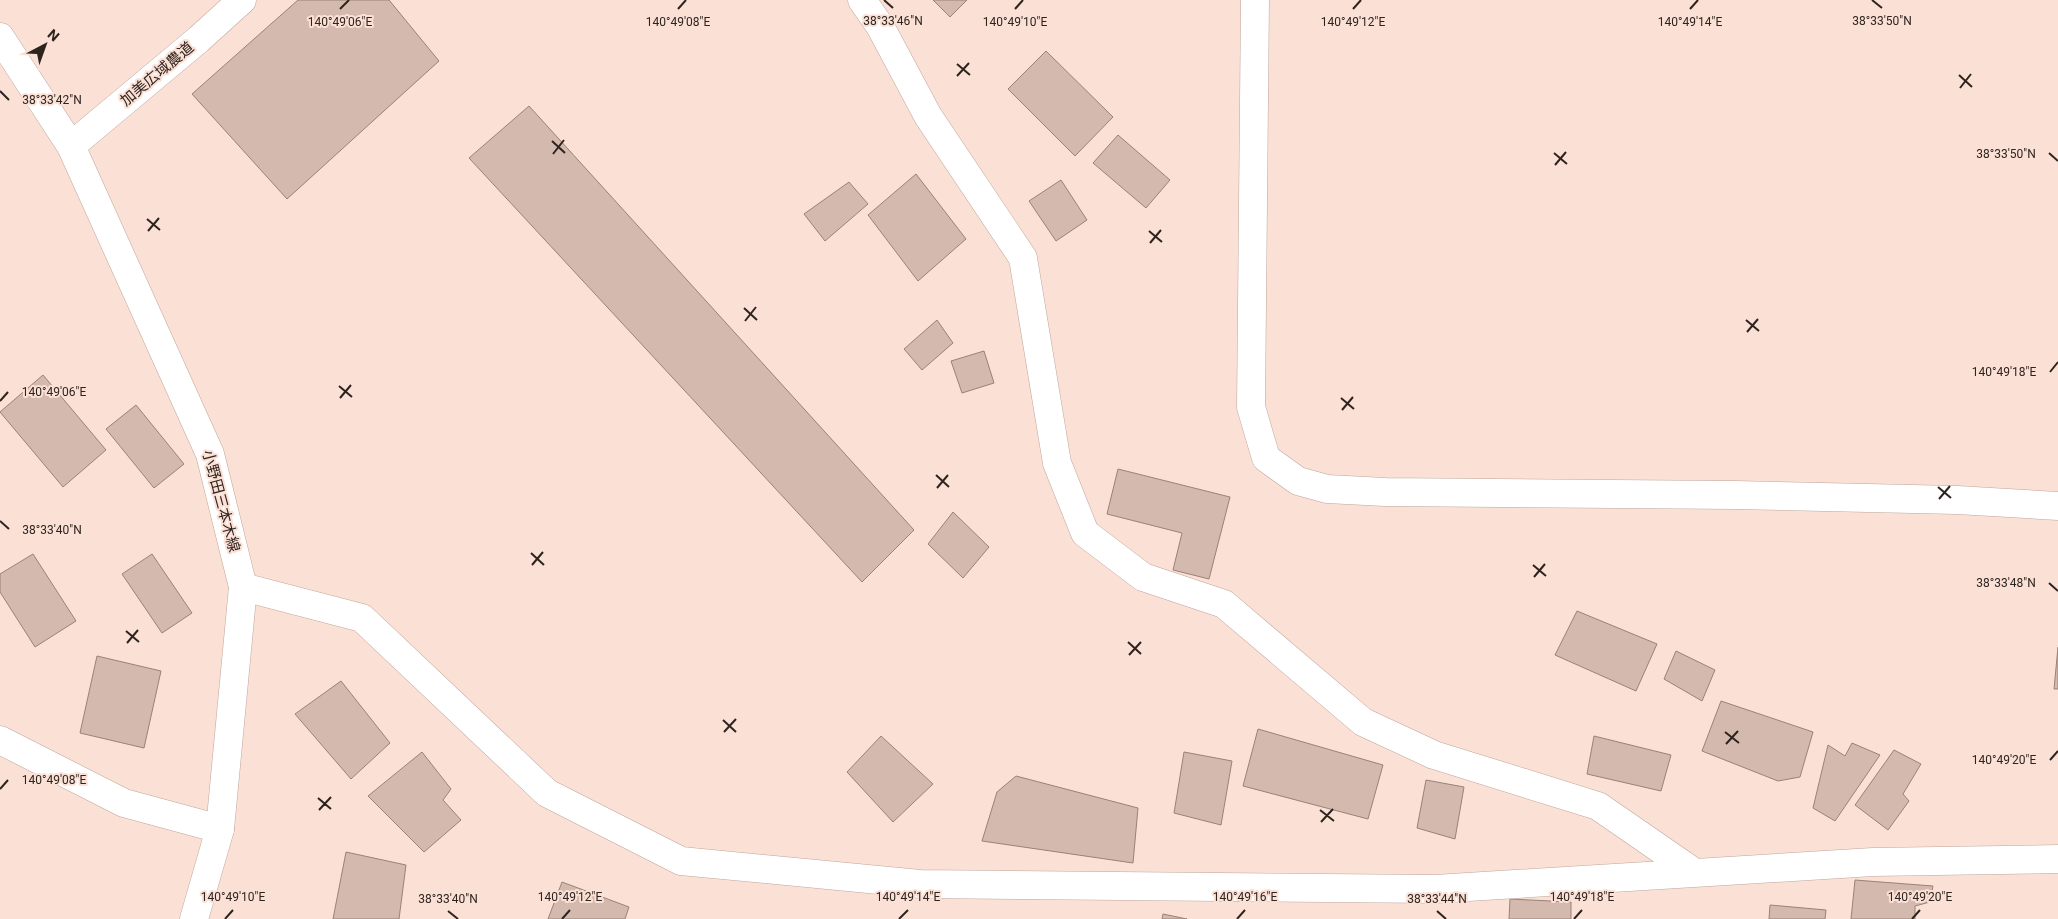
<svg xmlns="http://www.w3.org/2000/svg" width="2058" height="919" viewBox="0 0 2058 919" font-family="Roboto,'Noto Sans JP',sans-serif">
	<style>
		.building { fill: #d3b9ae; stroke: #9a8277 }
		.lines { fill: none; stroke-linecap: round; stroke-linejoin: round }
		.minor-casing { stroke: #bfa69b; stroke-width: 29 }
		.major-casing { stroke: #bfa69b; stroke-width: 29 }
		.minor { stroke: #fff; stroke-width: 28 }
		.major { stroke: #fff; stroke-width: 28 }
		.ticks { fill: none; stroke: #2d231f; stroke-width: 2 }
		.labels { text-anchor: middle; dominant-baseline: central; stroke-width: 4; stroke-linejoin: round; paint-order: stroke }
		.street-label { font-size: 15px; fill: #2d231f; stroke: #fbe0d5 }
		.ticks-label { font-size: 12px; text-anchor: middle; fill: #2d231f; stroke: #fbe0d5; stroke-width: 4; stroke-linejoin: round; paint-order: stroke }
	</style>
	<rect width="100%" height="100%" fill="#fbe0d5"/>
	<path class="building" d="M298 0H389L439 61 287 199 192 94Z
		M933 0H967L950 17Z
		M1046 51 1113 117 1075 156 1008 89Z
		M529 106 914 530 862 582 469 158Z
		M1118 135 1170 180 1146 208 1093 163Z
		M916 174 966 239 918 281 868 215Z
		M1061 180 1087 220 1056 241 1029 201Z
		M849 182 868 204 825 241 804 214Z
		M937 320 953 343 922 370 904 349Z
		M984 351 994 383 962 393 951 361Z
		M43 375 106 450 63 487 0 412Z
		M136 405 184 464 154 488 106 429Z
		M1118 469 1230 497 1209 579 1173 570 1182 533 1107 514Z
		M953 512 989 547 963 578 928 544Z
		M33 554 76 621 35 647 0 592V574Z
		M152 554 192 613 162 633 122 574Z
		M1577 611 1657 644 1636 691 1555 655Z
		M2058 647V689H2054Z
		M1676 651 1715 670 1702 701 1664 679Z
		M97 656 161 671 144 748 80 733Z
		M341 681 390 743 351 779 295 714Z
		M1721 701 1813 732 1800 777 1778 781 1702 751Z
		M1258 729 1383 765 1368 819 1243 786Z
		M881 736 933 784 893 822 847 772Z
		M1594 736 1671 755 1661 791 1587 774Z
		M1852 743 1880 755 1835 821 1813 808 1828 745 1845 756Z
		M1894 750 1921 764 1903 794 1909 801 1888 830 1855 805Z
		M422 752 451 789 443 800 461 820 424 852 368 796Z
		M1184 752 1232 761 1221 825 1174 813Z
		M1016 776 1138 808 1133 863 982 841 997 792Z
		M1426 780 1464 787 1455 839 1417 828Z
		M346 852 406 865 399 919H333Z
		M1855 880 1933 886 1930 902 1915 906V919H1851Z
		M562 882 629 907 625 919H548Z
		M1510 899 1571 902V919H1509Z
		M1770 905 1826 910 1825 919H1769Z
		M1163 914 1187 919H1162Z"/>
	<g class="lines">
		<g class="minor-casing">
			<path id="minor" d="M862 0 880 26 928 116 1023 258 1057 463 1085 533 1143 577 1224 604 1363 722 1434 755 1598 806 1695 873
				M1255 0 1251 407 1266 458 1298 481 1327 489 1385 492 1735 495 1957 500 2058 506
				M71 146 199 39 242 0
				M243 587 362 618 547 793 681 861 920 884 1435 889 1873 862 2058 859
				M0 740 124 803 220 829"/>
		</g>
		<g class="major-casing">
			<path id="major" d="M0 37 71 146 210 454 243 587 220 829 194 919"/>
		</g>
		<use href="#minor" class="minor"/>
		<use href="#major" class="major"/>
	</g>
	<path class="ticks" d="M884 0 893 8M1872 0 1882 8M340 9 349 0M678 9 686 0M1015 9 1023 0M1353 9 1361 0M1690 9 1698 0M957 64 970 75M1959 75 1972 87M957 76 969 63M1960 88 1971 74M0 91 9 100M552 141 565 153M1554 153 1567 164M2049 153 2058 161M553 154 564 140M1555 165 1566 152M147 219 160 230M148 231 159 218M1149 231 1162 242M1150 243 1161 230M744 308 757 320M1746 320 1759 331M745 321 756 307M1747 332 1758 319M2050 372 2058 362M339 386 352 397M340 398 351 385M1341 398 1354 409M0 401 8 392M1342 410 1353 397M936 475 949 487M1938 487 1951 498M937 488 948 475M1939 499 1950 486M0 521 9 529M531 553 544 565M532 565 543 552M1533 565 1546 576M1534 577 1545 564M2049 583 2058 591M126 631 139 642M1128 642 1141 654M127 643 138 630M1129 655 1141 642M723 720 736 732M724 732 736 719M1725 732 1739 743M1726 744 1738 731M2050 760 2058 751M0 789 8 780M318 798 331 809M319 810 331 797M1320 810 1334 821M1321 822 1333 809M448 911 458 919M1437 911 1446 919M225 919 233 910M562 919 570 910M899 919 908 910M1237 919 1245 910M1574 919 1582 910M1912 919 1920 910"/>
	<g class="labels">
		<g class="street-label">
			<text transform="translate(157 74) rotate(-40)">加美広域農道</text>
			<text transform="translate(221 501) rotate(75)">小野田三本木線</text>
		</g>
	</g>
	<g class="ticks-label">
		<text x="893" y="25">38°33'46"N</text>
		<text x="1882" y="25">38°33'50"N</text>
		<text x="340" y="26">140°49'06"E</text>
		<text x="678" y="26">140°49'08"E</text>
		<text x="1015" y="26">140°49'10"E</text>
		<text x="1353" y="26">140°49'12"E</text>
		<text x="1690" y="26">140°49'14"E</text>
		<text x="52" y="104">38°33'42"N</text>
		<text x="2006" y="158">38°33'50"N</text>
		<text x="2004" y="376">140°49'18"E</text>
		<text x="54" y="396">140°49'06"E</text>
		<text x="52" y="534">38°33'40"N</text>
		<text x="2006" y="587">38°33'48"N</text>
		<text x="2004" y="764">140°49'20"E</text>
		<text x="54" y="784">140°49'08"E</text>
		<text x="233" y="901">140°49'10"E</text>
		<text x="570" y="901">140°49'12"E</text>
		<text x="908" y="901">140°49'14"E</text>
		<text x="1245" y="901">140°49'16"E</text>
		<text x="1582" y="901">140°49'18"E</text>
		<text x="1920" y="901">140°49'20"E</text>
		<text x="448" y="903">38°33'40"N</text>
		<text x="1437" y="903">38°33'44"N</text>
	</g>
	<g transform="translate(45 45) rotate(41)" stroke="#fbe0d5" stroke-width="4" paint-order="stroke">
	<path d="M0-4L9 19L0 12L-9 19Z" fill="#2d231f"/>
	<text y="-8" font-size="14" font-weight="bold" text-anchor="middle" fill="#2d231f">N</text>
	</g>
</svg>
